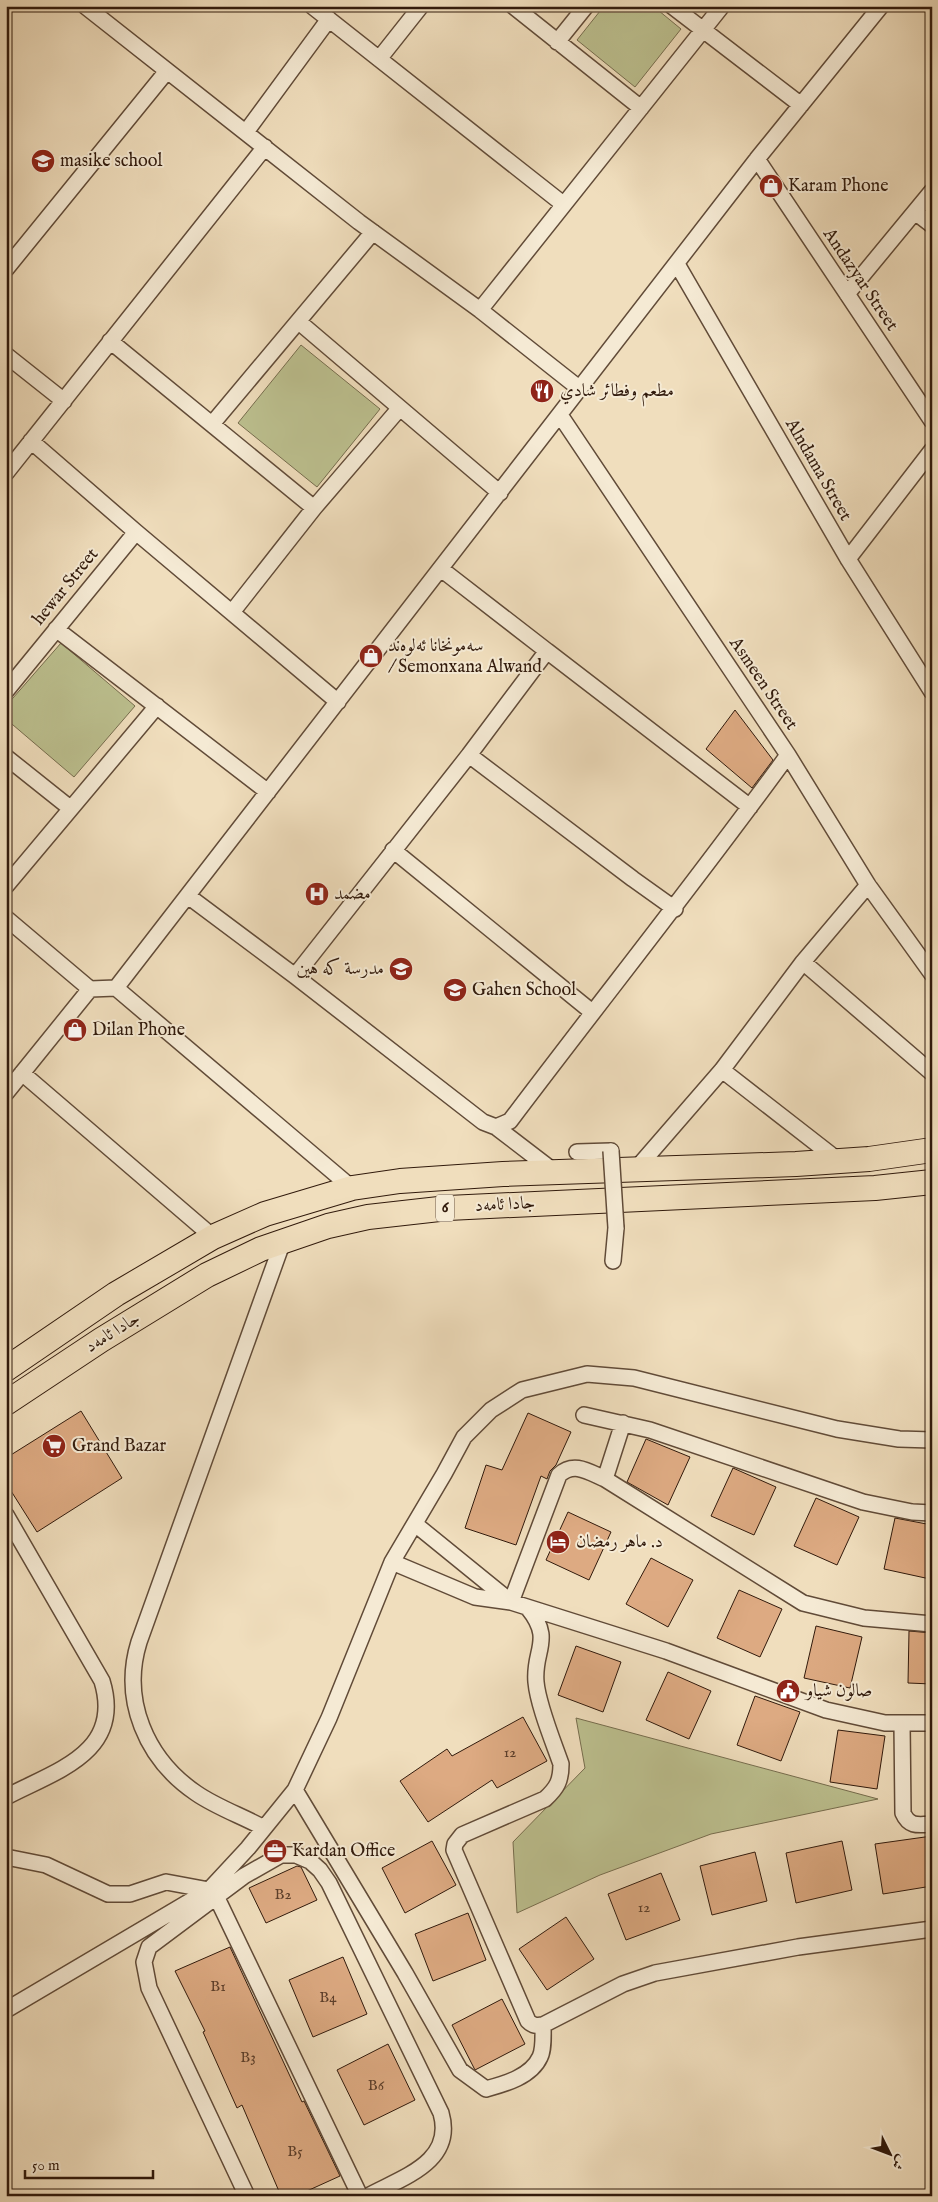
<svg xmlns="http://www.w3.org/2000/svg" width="938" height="2202" viewBox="0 0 938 2202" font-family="'IM FELL English',Amiri,serif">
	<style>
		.green { fill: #bcc08f; stroke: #766d4e }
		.building { fill: #ddaa82; stroke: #311a0c }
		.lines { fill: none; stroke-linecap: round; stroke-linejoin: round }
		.street-casing { stroke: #614b38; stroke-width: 18 }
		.primary-casing { stroke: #311a0c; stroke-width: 26 }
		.street { stroke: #f5ead4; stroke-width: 15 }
		.primary { stroke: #f0debd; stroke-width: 24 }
		.street-bridge-casing { stroke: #614b38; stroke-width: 18; stroke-linecap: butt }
		.street-bridge { stroke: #f5ead4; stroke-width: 15 }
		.labels { text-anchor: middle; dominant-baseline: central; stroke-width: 4; stroke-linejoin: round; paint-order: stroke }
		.number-label { font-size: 15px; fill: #5c3e2a }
		.shield { fill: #f5ead4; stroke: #6c5848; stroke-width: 1 }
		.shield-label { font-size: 16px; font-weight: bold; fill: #311a0c }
		.poi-label { font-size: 18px; fill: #311a0c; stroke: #f5ead4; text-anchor: start }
		.street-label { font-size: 18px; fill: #311a0c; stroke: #f5ead4 }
	</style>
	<rect width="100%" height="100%" fill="#f0debd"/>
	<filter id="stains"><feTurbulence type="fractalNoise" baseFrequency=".004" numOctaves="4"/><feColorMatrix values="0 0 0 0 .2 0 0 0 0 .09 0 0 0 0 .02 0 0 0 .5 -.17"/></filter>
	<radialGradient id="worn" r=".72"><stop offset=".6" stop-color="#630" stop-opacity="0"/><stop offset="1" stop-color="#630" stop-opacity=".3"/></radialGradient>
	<path class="green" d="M604 6H653L681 29 635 87 577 40Z
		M301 345 380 409 317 487 238 423Z
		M61 643 135 706 74 777 6 719V706Z
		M576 1718 878 1799 711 1834 600 1875 517 1913 513 1842 585 1768Z"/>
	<path class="building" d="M735 710 773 760 752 788 706 749Z
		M81 1411 122 1478 37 1532 6 1483V1458Z
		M528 1413 571 1432 556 1465 550 1471 547 1479 541 1476 516 1545 465 1528 486 1465 502 1470Z
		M646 1439 690 1457 668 1505 627 1482Z
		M733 1468 776 1487 754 1535 711 1516Z
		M816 1498 859 1517 837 1565 794 1546Z
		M568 1512 611 1532 589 1580 546 1560Z
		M895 1518 932 1525 930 1579 884 1569Z
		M651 1558 693 1580 668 1627 626 1604Z
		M739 1590 782 1609 760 1657 717 1638Z
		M816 1626 862 1637 850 1688 804 1678Z
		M909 1631 932 1633V1684L908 1683Z
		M576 1646 621 1662 603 1712 558 1695Z
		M668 1672 711 1691 689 1739 646 1720Z
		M755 1696 800 1712 781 1761 737 1745Z
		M523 1717 547 1761 497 1788 492 1780 428 1822 400 1781 447 1749 452 1756Z
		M838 1730 885 1736 877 1789 830 1782Z
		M932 1836V1886L883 1894 875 1844Z
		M432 1841 456 1885 405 1913 382 1868Z
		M842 1841 852 1890 796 1903 786 1853Z
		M755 1852 767 1901 712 1915 700 1866Z
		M297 1866 301 1867 317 1900 266 1923 249 1888Z
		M661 1873 680 1920 626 1940 608 1894Z
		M468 1913 486 1960 433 1981 415 1934Z
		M566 1917 594 1959 547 1990 519 1949Z
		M230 1947 302 2102 304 2101 340 2176 296 2196H281L242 2105 237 2108 203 2032 205 2031 175 1971Z
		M343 1957 367 2014 313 2037 289 1980Z
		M502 1999 525 2044 475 2070 452 2025Z
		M388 2044 415 2100 364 2125 337 2070Z"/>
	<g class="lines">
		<g class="street-casing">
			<path id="street" d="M85 6 359 222 480 310 580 389
				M312 6 563 204
				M513 6 641 108
				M672 6 801 105
				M557 42 586 6
				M379 59 421 6
				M246 132 329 19
				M757 159 932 421
				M915 212 932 225
				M677 264 848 559 932 692
				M6 269 167 71
				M847 294 932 191
				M480 310 722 6
				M299 322 500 493
				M110 341 314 508
				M6 355 64 401
				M560 415 788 755 868 885 932 974
				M212 424 373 232
				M31 441 136 532 338 702
				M6 473 265 147
				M848 559 932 450
				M233 611 314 508 399 409
				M56 629 268 792
				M547 651 750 807
				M6 691 136 532
				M469 755 633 879 675 909
				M6 757 70 808
				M393 850 592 1012
				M6 886 157 706
				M188 896 295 976 483 1122 496 1127 510 1121C602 999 698 879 788 755
				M6 918 90 989
				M803 962 932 1073
				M295 976 469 755 547 651 441 569
				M116 988 352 1188
				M722 1070 839 1161
				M22 1073 213 1237
				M6 1093 90 989 116 988 757 159 881 6
				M496 1127 556 1173
				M577 1152 611 1151
				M637 1168 722 1070 803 962 868 885
				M613 1261 616 1228
				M584 1415 650 1430 863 1502 912 1512 932 1513
				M605 1479 623 1423
				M6 1515 102 1681C124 1753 55 1771 6 1797
				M415 1524 511 1602
				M392 1562 475 1597 511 1602 666 1651 826 1710 885 1723H932
				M511 1602 559 1475C574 1461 589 1472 605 1479L803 1603 864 1618 932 1624
				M528 1608C554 1640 533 1650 536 1682 538 1705 553 1741 561 1764 561 1781 557 1788 545 1799L462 1835 455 1844 454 1850 528 2021C533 2026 537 2026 543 2025L623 1984 655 1973 798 1947 932 1929
				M902 1724 903 1813C909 1827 918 1825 932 1824
				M295 1790 405 1973 460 2070 486 2089C504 2084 531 2077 540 2057 544 2049 543 2035 543 2025
				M264 1828C242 1816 216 1807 196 1793 146 1759 121 1700 139 1642L283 1241
				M6 1857 46 1865 108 1894H130L166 1882 209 1890 217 1898 360 2196
				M6 2010 209 1890 248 1848 295 1790 329 1718 392 1562 444 1474 464 1437 491 1410 522 1390 587 1374 634 1378 837 1429 899 1439 932 1440
				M247 2196 149 1988 144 1962 149 1947 244 1876 281 1855H296L310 1861 320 1870 329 1883 441 2113C455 2162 403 2177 368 2196"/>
		</g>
		<g class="primary-casing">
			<path id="primary" d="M6 1369 116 1294 213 1237 265 1214 352 1188 400 1181 503 1174 796 1164 869 1159 932 1150
				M6 1403 101 1340 207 1275 261 1249 328 1226 368 1217 448 1208 875 1188 932 1182"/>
		</g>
		<use href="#street" class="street"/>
		<use href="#primary" class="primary"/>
		<g class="street-bridge-casing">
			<path id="street-bridge" d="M611 1151 616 1228"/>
		</g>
		<use href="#street-bridge" class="street-bridge"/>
	</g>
	<defs>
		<g id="school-disc" transform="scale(1.25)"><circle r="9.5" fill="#8f2418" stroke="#f5ead4"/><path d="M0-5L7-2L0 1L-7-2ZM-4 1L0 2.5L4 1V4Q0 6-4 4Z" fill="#fff"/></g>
		<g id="shop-disc" transform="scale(1.25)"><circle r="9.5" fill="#8f2418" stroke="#f5ead4"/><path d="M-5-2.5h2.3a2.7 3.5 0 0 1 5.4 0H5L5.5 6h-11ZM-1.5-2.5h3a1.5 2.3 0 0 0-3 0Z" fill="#fff"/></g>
		<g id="restaurant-disc" transform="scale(1.25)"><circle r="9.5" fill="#8f2418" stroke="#f5ead4"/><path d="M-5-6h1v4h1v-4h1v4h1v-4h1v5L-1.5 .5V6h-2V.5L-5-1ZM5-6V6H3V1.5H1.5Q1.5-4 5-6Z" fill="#fff"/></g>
		<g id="hospital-disc" transform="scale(1.25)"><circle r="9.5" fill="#8f2418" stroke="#f5ead4"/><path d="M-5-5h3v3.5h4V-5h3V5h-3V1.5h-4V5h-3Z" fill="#fff"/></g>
		<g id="supermarket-disc" transform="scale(1.25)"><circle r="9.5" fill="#8f2418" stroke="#f5ead4"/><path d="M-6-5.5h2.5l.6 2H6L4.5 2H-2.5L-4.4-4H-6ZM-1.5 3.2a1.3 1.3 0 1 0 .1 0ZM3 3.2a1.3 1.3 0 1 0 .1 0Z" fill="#fff"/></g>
		<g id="hotel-disc" transform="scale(1.25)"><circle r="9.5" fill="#8f2418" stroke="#f5ead4"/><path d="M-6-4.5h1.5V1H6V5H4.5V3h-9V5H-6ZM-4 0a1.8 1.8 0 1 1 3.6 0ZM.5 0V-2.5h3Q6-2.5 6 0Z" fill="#fff"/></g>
		<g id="civic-disc" transform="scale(1.25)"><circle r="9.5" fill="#8f2418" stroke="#f5ead4"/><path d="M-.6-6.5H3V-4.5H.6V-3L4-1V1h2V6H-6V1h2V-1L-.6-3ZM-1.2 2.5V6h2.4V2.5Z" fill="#fff"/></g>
		<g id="office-disc" transform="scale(1.25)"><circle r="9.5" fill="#8f2418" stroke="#f5ead4"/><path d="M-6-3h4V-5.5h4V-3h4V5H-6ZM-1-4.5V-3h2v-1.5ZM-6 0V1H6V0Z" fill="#fff"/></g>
	</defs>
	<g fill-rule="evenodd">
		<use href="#school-disc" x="43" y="161"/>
		<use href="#shop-disc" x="771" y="186"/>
		<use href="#restaurant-disc" x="542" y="391"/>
		<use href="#shop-disc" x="371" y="656"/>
		<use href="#hospital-disc" x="317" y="894"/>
		<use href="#school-disc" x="401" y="969"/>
		<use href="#school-disc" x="455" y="990"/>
		<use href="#shop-disc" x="75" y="1030"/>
		<use href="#supermarket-disc" x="54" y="1446"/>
		<use href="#hotel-disc" x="558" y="1542"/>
		<use href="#civic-disc" x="788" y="1691"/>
		<use href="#office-disc" x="275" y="1851"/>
	</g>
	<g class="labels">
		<g class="number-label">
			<text x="510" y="1752">12</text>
			<text x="283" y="1894">B2</text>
			<text x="644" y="1907">12</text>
			<text x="218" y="1986">B1</text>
			<text x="328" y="1997">B4</text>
			<text x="248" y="2057">B3</text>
			<text x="376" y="2085">B6</text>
			<text x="295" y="2151">B5</text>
		</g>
		<rect class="shield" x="436" y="1194.5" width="18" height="27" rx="4"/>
		<g class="shield-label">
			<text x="445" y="1208">6</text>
		</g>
		<g class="poi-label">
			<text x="60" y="161">masike school</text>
			<text x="788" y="186">Karam Phone</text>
			<text x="560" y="391">مطعم وفطائر شادي</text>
			<text x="388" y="646">سەمونخانا ئەلوەند<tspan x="388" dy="21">/ Semonxana Alwand</tspan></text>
			<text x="334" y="894">مضمد</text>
			<text x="384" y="969" text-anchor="end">مدرسة كه هين</text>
			<text x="472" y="990">Gahen School</text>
			<text x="92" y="1030">Dilan Phone</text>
			<text x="72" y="1446">Grand Bazar</text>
			<text x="576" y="1542">د. ماهر رمضان</text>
			<text x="806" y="1691">صالون شياو</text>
			<text x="292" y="1851">Kardan Office</text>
		</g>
		<g class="street-label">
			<text transform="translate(860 280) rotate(56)">Andazyar Street</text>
			<text transform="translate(818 470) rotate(60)">Alndama Street</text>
			<text transform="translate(66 587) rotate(-51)">hewar Street</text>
			<text transform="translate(763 684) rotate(56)">Asmeen Street</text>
			<text transform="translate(505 1205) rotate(-3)">جادا ئامەد</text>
			<text transform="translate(113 1333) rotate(-32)">جادا ئامەد</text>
		</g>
	</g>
	<rect width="938" height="2202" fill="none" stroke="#f0debd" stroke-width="25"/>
	<rect x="8" y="8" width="923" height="2187" fill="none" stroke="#311a0c" stroke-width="2.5"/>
	<rect x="12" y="12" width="913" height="2177" fill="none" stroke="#311a0c"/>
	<g transform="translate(890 2154) rotate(132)" stroke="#f5ead4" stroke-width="4" paint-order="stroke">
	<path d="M0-4L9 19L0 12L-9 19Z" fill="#311a0c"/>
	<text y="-8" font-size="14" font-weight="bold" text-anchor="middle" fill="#311a0c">ش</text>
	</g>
	<path d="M25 2170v8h128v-8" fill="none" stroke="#311a0c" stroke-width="2.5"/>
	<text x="32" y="2170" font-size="15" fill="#311a0c" stroke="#f5ead4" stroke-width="4" paint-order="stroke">50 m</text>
	<rect width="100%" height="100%" filter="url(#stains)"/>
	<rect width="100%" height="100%" fill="url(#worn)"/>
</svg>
